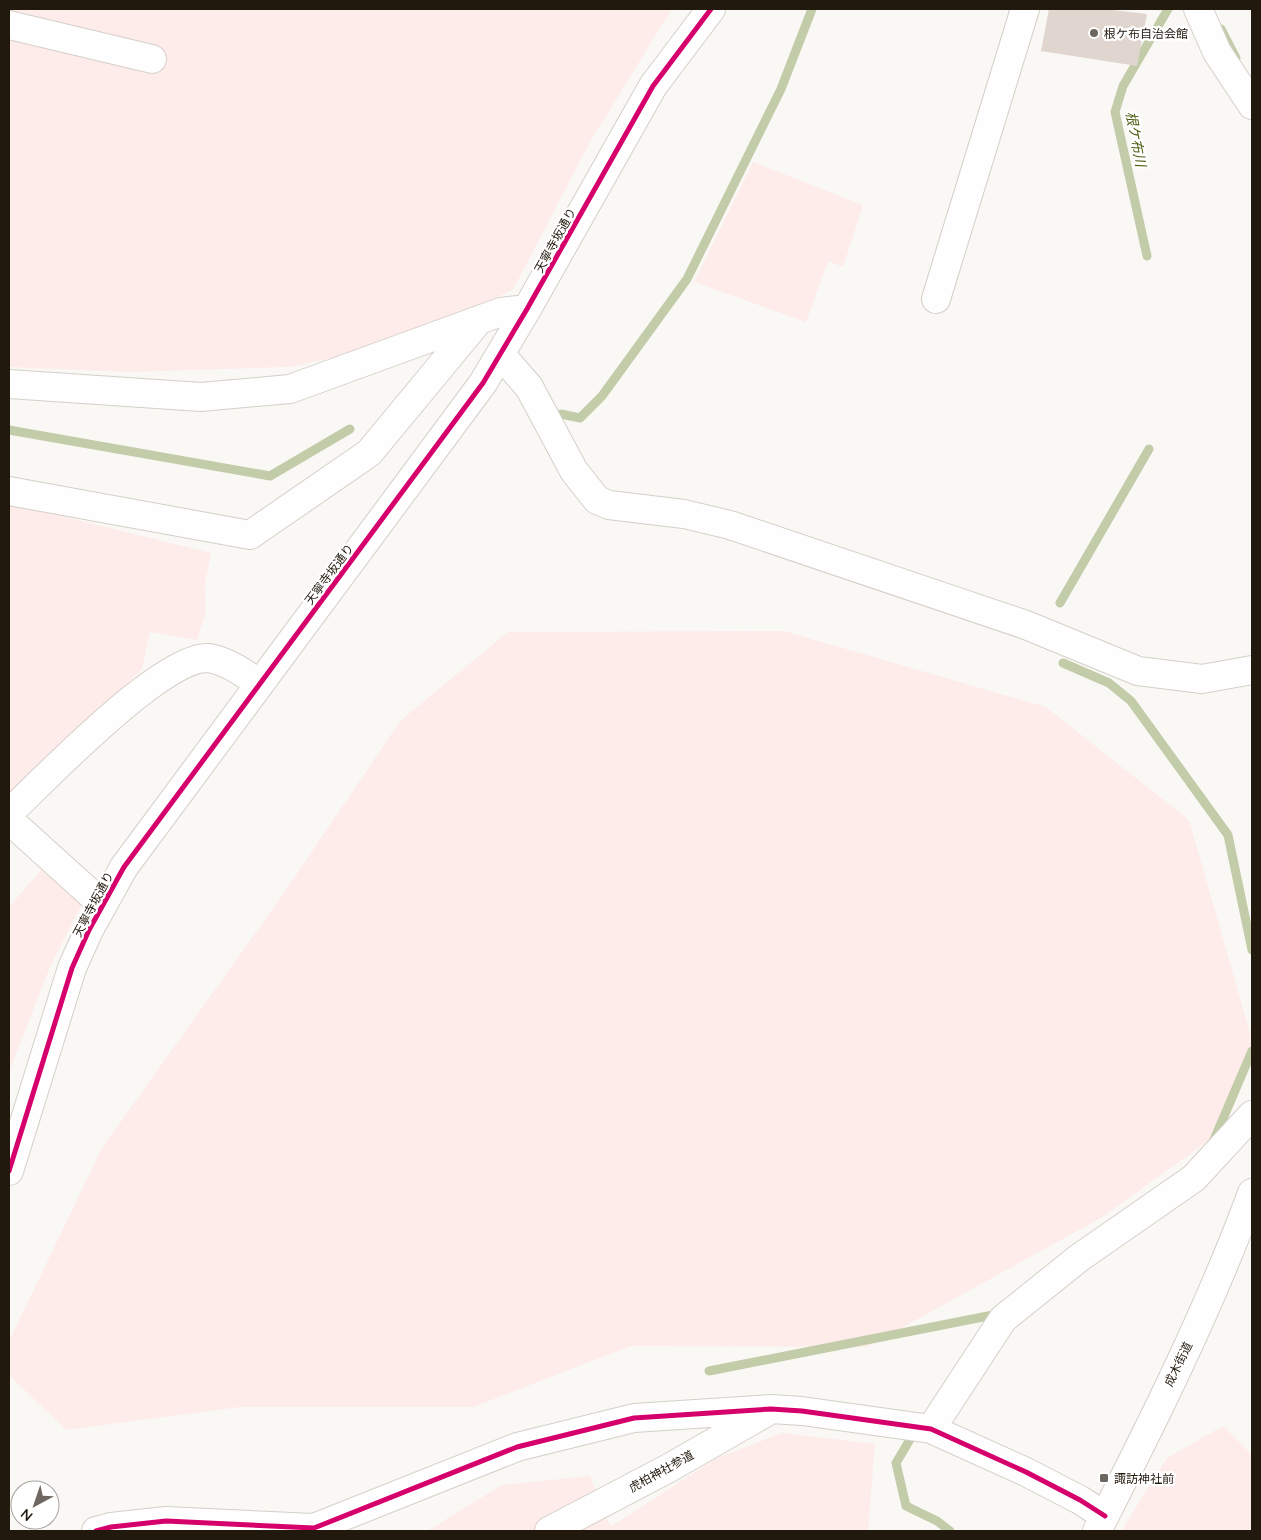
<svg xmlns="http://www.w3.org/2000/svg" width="1261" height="1540" viewBox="0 0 1261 1540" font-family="Quicksand,'Noto Sans JP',sans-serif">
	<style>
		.green { fill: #fdecea }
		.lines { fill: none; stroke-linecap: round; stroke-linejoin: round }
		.stream { stroke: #c3cca9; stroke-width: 9 }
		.building { fill: #e0d5cf }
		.minor-casing { stroke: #d5cfc8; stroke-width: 30 }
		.major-casing { stroke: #d5cfc8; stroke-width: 30 }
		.minor { stroke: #fefefe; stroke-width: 28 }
		.major { stroke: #fefefe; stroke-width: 28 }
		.cycleway-casing { stroke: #fff; stroke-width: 8 }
		.cycleway { stroke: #d6006c; stroke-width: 5 }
		.poi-dot { fill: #6e675f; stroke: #fff; stroke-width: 2 }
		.labels { text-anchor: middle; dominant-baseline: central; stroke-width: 4.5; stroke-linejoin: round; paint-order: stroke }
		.poi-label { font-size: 12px; fill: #22190e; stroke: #fff; text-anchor: start }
		.street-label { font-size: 12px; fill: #22190e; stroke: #fff }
		.water-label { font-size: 14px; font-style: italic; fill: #4e5e14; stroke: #fff }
	</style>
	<rect width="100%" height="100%" fill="#faf8f5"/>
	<path class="green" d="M9 9H669L670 12 590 142 513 290 429 328 366 351 289 367 131 372 9 367Z
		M753 162 863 205 843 267 828 261 806 322 694 282Z
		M9 503 211 553 205 584 206 612 197 640 150 632 142 669 9 800Z
		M784 631 1046 707 1189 820 1252 1040 1226 1128 1101 1218 867 1347 631 1346 473 1407H240L66 1430 9 1375V1341L102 1148 284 893 400 721 508 632Z
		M41 870 82 904 50 967 9 1072V907Z
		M1223 1426 1252 1455V1531H1121L1167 1458Z
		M782 1433 875 1444 868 1531H427L502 1485 590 1476 610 1527 717 1458Z"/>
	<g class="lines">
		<path class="stream" d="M1221 29 1236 58
			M1147 256 1115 112 1123 86 1168 9
			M561 414 580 418 602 396 687 279 781 89 812 9
			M9 430 270 476 350 429
			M1060 603 1149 449
			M1063 663 1109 683 1131 701 1228 835 1252 950
			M1213 1142 1252 1051
			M709 1371 993 1315
			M915 1431 896 1463 906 1506 937 1521 950 1531"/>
	</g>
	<path class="building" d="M1049 9H1104L1147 14 1137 66 1041 51Z"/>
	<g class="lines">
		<g class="minor-casing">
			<path id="minor" d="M1198 9 1217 52 1252 105
				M9 25 152 59
				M936 299 1025 9
				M501 355 529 387 574 471 597 500 609 505 684 514 730 525 1026 625 1138 671 1202 679 1252 670
				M9 384 201 397 290 389 501 312 527 309
				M9 491 250 535 369 453 479 320
				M9 813C45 779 162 656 208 658 225 660 246 674 259 684
				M9 820 103 905
				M9 1171 72 968 89 930 124 867 483 383 527 309 653 86 711 9
				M931 1429 1003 1319 1079 1258 1194 1178 1252 1115
				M96 1531 111 1527 166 1521 314 1528 517 1447 634 1418 771 1409 802 1411 931 1429 1026 1472 1080 1500 1105 1516
				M549 1531 669 1468 765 1413"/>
		</g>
		<g class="major-casing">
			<path id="major" d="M1097 1531C1153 1422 1210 1307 1252 1193"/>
		</g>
		<use href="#minor" class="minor"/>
		<use href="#major" class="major"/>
		<g class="cycleway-casing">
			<path id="cycleway" d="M9 1171 72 968 89 930 124 867 483 383 527 309 653 86 711 9
				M96 1531 111 1527 166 1521 314 1528 517 1447 634 1418 771 1409 802 1411 931 1429 1026 1472 1080 1500 1105 1516"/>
		</g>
		<use href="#cycleway" class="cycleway"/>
	</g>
	<g class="poi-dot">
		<circle cx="1094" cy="33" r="5"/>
		<rect x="1099" y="1473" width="10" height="10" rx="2.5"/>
	</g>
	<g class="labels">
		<g class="poi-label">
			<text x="1104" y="33">根ケ布自治会館</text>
			<text x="1114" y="1478">諏訪神社前</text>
		</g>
		<g class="street-label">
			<text transform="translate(555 240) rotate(-61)">天寧寺坂通り</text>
			<text transform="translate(329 574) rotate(-53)">天寧寺坂通り</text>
			<text transform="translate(93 904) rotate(-62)">天寧寺坂通り</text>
			<text transform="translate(1178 1364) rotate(-64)">成木街道</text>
			<text transform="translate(661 1471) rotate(-29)">虎柏神社参道</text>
		</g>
		<g class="water-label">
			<text transform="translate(1136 139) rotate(79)">根ケ布川</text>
		</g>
	</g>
	<rect width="1261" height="1540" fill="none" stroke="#22190e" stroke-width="20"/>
	<g transform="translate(35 1505) rotate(220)"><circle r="24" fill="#ffffff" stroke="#a7a39f"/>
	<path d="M0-4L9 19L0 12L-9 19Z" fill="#6e675f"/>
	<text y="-8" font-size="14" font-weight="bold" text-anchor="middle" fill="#22190e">N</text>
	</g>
</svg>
